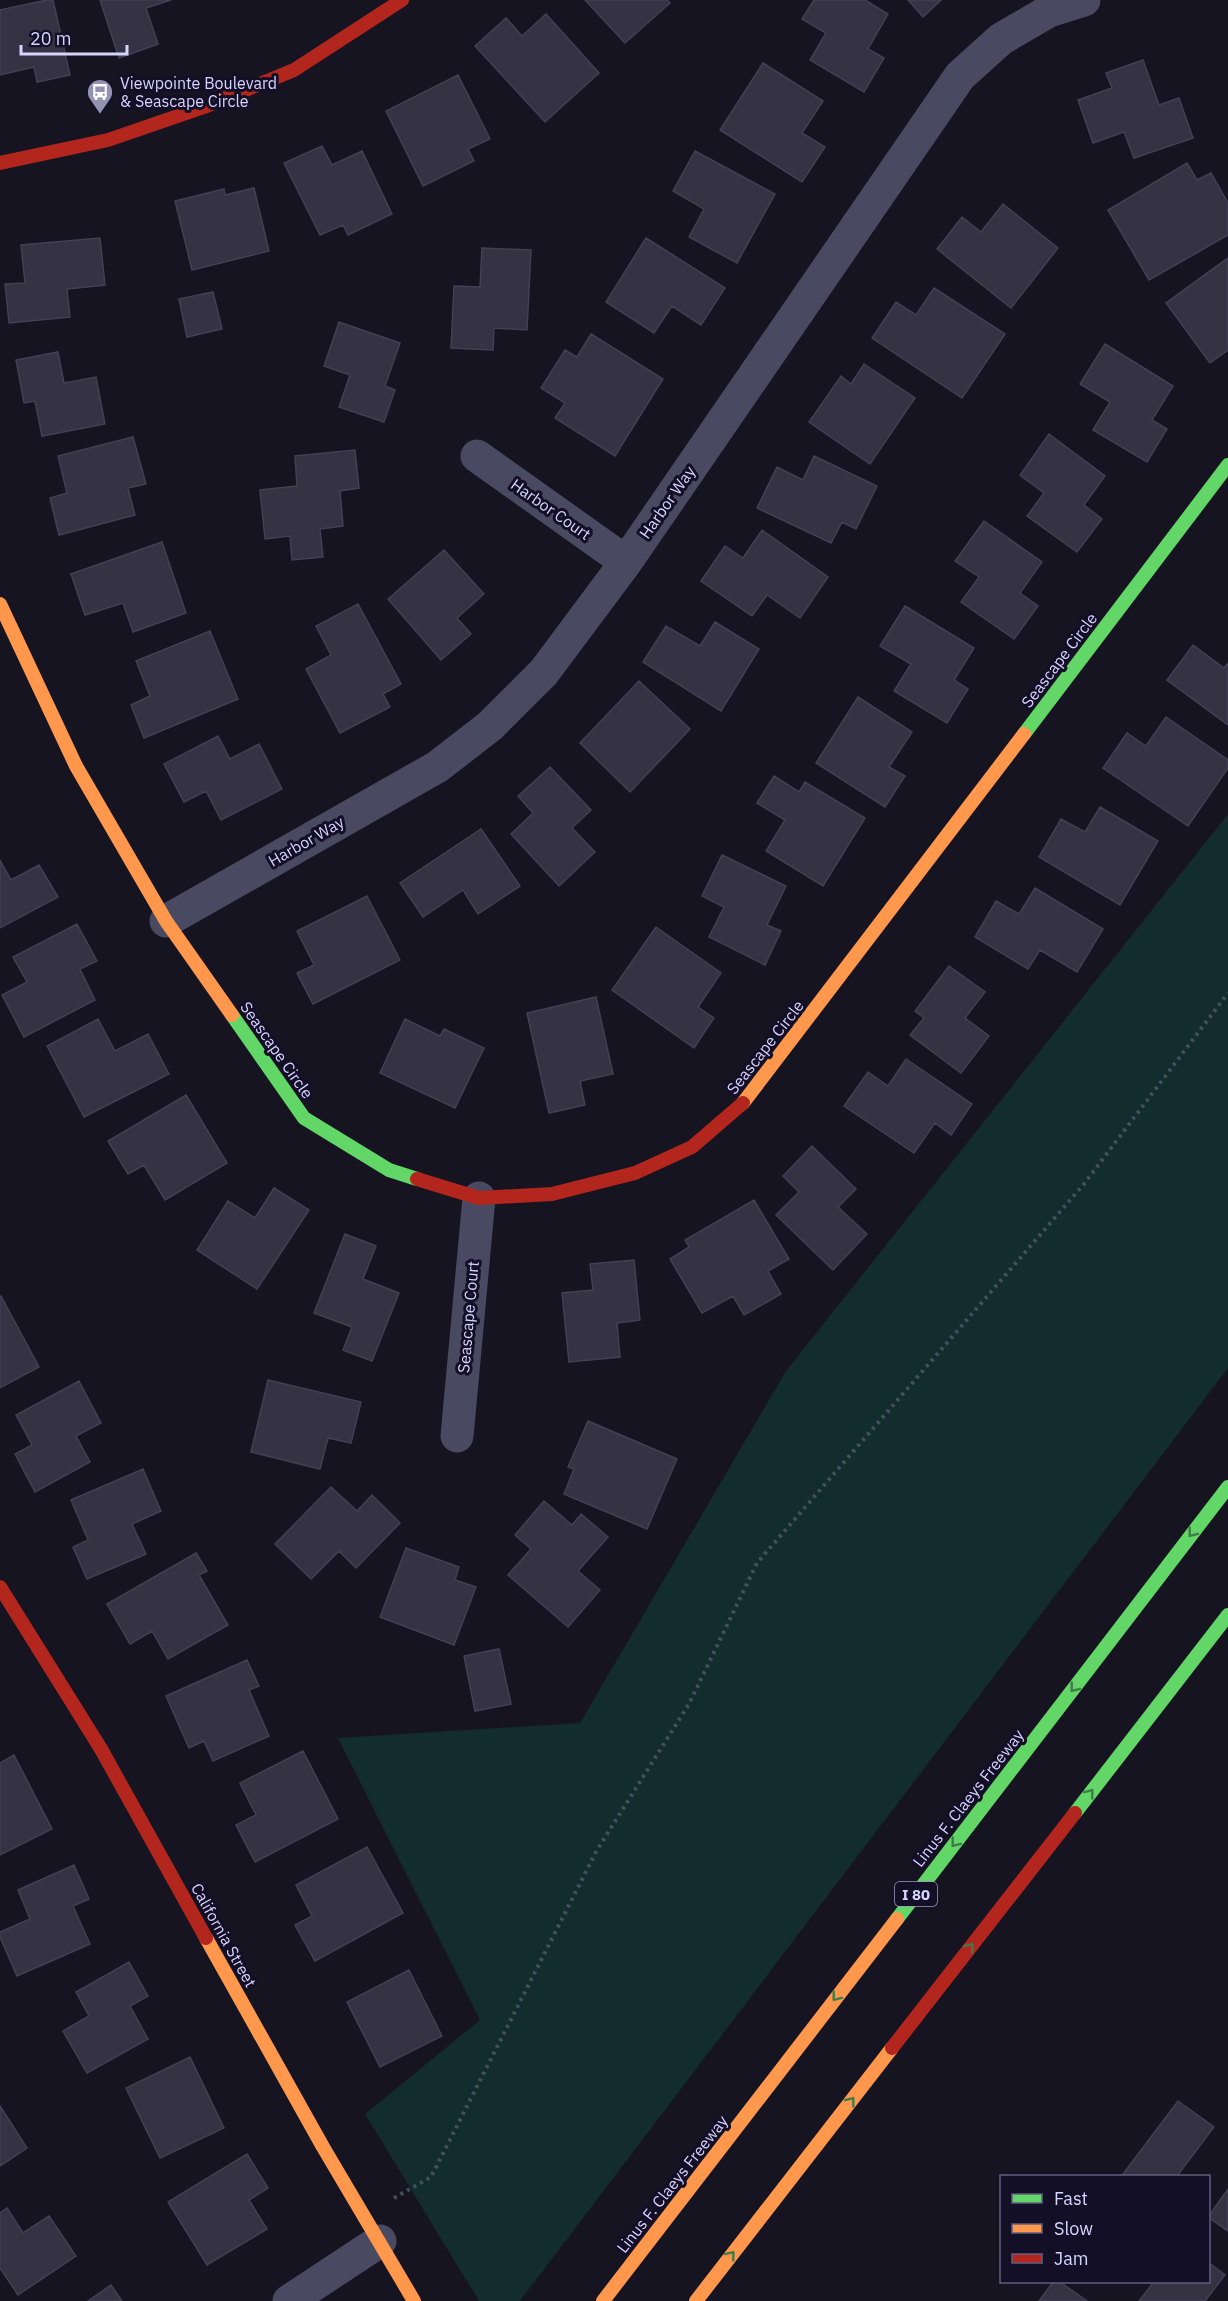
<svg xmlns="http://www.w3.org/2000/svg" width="1228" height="2301" viewBox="0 0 1228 2301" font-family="'IBM Plex Sans',sans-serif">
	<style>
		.green { fill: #132c2d }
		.building { fill: #343243; stroke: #433f54; stroke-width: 1.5 }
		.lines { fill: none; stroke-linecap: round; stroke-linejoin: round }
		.path { stroke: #44505f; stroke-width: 4; stroke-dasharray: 3 4.5; stroke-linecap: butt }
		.street { stroke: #4a4962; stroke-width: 33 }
		.fast { stroke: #63d668; stroke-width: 14 }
		.slow { stroke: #ff974d; stroke-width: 14 }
		.jam { stroke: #b3261e; stroke-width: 14 }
		.oneway { stroke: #3f7c4a }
		.labels { text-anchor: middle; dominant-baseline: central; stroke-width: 6; stroke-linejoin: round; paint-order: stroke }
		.shield { fill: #130f26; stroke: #9e99be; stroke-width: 1.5 }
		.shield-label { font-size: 15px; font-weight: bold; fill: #d9d4ff }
		.poi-label { font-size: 16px; fill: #d9d4ff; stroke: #130f26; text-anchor: start }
		.street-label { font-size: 16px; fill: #d9d4ff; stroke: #130f26 }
	</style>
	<rect width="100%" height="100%" fill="#161421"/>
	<path class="green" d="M1228 814V1368L520 2301H479L365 2114 480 2020 338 1738 580 1723 786 1371Z"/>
	<path class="building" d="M47 0H53L70 75 37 82 34 67 0 75V10Z
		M100 0H171L146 8 158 44 119 58Z
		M585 0H667L670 3 625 43Z
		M814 0H865L888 14 868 49 884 58 864 92 810 60 826 33 802 19Z
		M908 0H941L923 17Z
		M546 14 599 73 545 122 475 46 506 18 522 36Z
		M1143 60 1159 105 1179 98 1193 138 1134 158 1124 132 1093 143 1078 100 1112 88 1106 73Z
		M763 63 823 101 802 133 825 147 802 182 720 130Z
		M458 75 490 139 468 149 474 161 423 186 386 111Z
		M322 146 332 165 362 151 392 214 348 235 343 225 320 235 284 163Z
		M695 151 775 194 737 263 689 237 704 209 673 191Z
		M1187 163 1197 180 1211 173 1228 203V235L1149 280 1108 210Z
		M254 188 269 251 192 270 175 201 224 189 225 195Z
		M1003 204 1058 248 1011 308 937 249 962 217 981 232Z
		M100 238 105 285 67 289 70 317 9 323 5 284 25 283 21 245Z
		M646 238 725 288 701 325 672 306 654 333 606 302Z
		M482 248 531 250 527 330 494 328 493 350 451 348 454 286 480 287Z
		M1228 258V350L1210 363 1166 303Z
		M934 288 1005 334 962 398 872 338 896 302 916 315Z
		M213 292 222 329 187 337 179 299Z
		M339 322 400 343 385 386 395 390 384 422 339 407 350 375 324 366Z
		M591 334 663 379 615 456 555 418 565 403 541 388 565 350 577 357Z
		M1105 344 1173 386 1152 420 1167 429 1147 462 1093 430 1110 402 1080 384Z
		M58 352 64 383 96 377 105 424 42 436 35 401 24 403 16 360Z
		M864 364 915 398 870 464 809 422 841 376 851 384Z
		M1049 434 1105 476 1084 505 1102 519 1077 552 1027 516 1044 493 1020 475Z
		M133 437 146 484 128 488 135 515 59 535 50 498 67 493 58 456Z
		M355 450 359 488 340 491 343 526 320 529 323 557 292 560 290 536 265 539 260 490 297 486 295 456Z
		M814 456 877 486 856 529 842 522 831 543 757 508 777 467 803 480Z
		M984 521 1042 562 1020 593 1038 606 1014 639 961 602 979 577 955 561Z
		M762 530 828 577 800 618 767 595 752 616 701 581 725 546 743 558Z
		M162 542 186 613 133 632 123 603 85 615 71 574Z
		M444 550 484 594 457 618 471 634 441 660 388 599Z
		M358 604 401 684 383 694 390 707 340 733 306 669 331 655 316 626Z
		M905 606 974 648 954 680 968 689 947 723 894 691 911 664 880 646Z
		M715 622 759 649 721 711 643 662 666 626 700 646Z
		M210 631 238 699 144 738 131 705 150 696 136 661Z
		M1193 645 1224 668 1228 663V725L1167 680Z
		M639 681 690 729 630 792 580 743Z
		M858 697 912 732 889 767 905 776 885 807 816 763Z
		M1166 717 1228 760V768L1188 826 1103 768 1127 733 1146 746Z
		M218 736 230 759 259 744 282 789 221 820 206 791 184 802 164 764Z
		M550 767 591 810 572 828 595 852 559 886 511 834 533 813 518 796Z
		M774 776 799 792 805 782 865 818 823 886 766 851 785 820 757 803Z
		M1100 807 1158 841 1120 905 1039 857 1061 819 1085 832Z
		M481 829 520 886 478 914 463 890 423 917 400 883Z
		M722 855 786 886 767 925 781 931 765 965 709 937 724 907 702 896Z
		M0 860 11 880 39 865 58 897 0 928Z
		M1035 888 1103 929 1077 972 1040 950 1028 969 975 937 996 901 1019 914Z
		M367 896 400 960 313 1004 297 973 314 965 297 931Z
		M77 924 97 961 80 969 95 1000 24 1037 2 995 27 982 13 957Z
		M656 927 721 973 698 1007 714 1018 694 1048 612 990Z
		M949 966 985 992 965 1018 989 1036 961 1073 910 1035 924 1018 915 1011Z
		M596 997 613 1074 580 1081 585 1105 549 1113 527 1013Z
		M98 1019 115 1051 148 1034 169 1074 84 1117 47 1046Z
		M405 1019 440 1036 444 1029 484 1048 455 1108 380 1073Z
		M906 1059 972 1104 951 1135 935 1123 914 1153 844 1106 868 1072 888 1086Z
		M186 1095 227 1163 165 1200 144 1165 128 1174 108 1141Z
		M812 1146 856 1189 838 1207 867 1234 833 1270 776 1215 799 1192 783 1176Z
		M274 1188 309 1210 257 1289 197 1250 228 1201 255 1218Z
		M754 1200 789 1259 768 1271 781 1294 744 1315 733 1296 702 1313 670 1259 689 1247 685 1240Z
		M345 1234 376 1246 363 1279 399 1293 372 1361 343 1350 352 1327 314 1313Z
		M634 1260 640 1320 617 1323 620 1357 569 1362 562 1293 593 1290 590 1264Z
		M1 1296 39 1367 0 1388V1297Z
		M268 1380 361 1402 351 1443 328 1438 320 1469 251 1452Z
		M79 1381 101 1423 76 1436 90 1462 35 1492 15 1454 32 1445 16 1415Z
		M588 1421 677 1459 647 1529 564 1494 574 1469 568 1467Z
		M143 1469 161 1511 132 1524 146 1554 87 1579 73 1547 88 1540 71 1500Z
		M331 1487 357 1511 372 1495 400 1523 356 1568 339 1551 311 1579 275 1544Z
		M544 1501 572 1525 581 1514 608 1537 578 1571 600 1590 568 1627 508 1575 531 1549 515 1535Z
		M406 1548 459 1567 455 1580 476 1587 454 1645 380 1617Z
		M196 1553 207 1571 199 1575 228 1625 168 1659 152 1631 130 1644 107 1604Z
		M499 1649 511 1704 475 1711 464 1656Z
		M247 1660 259 1686 249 1690 269 1736 213 1761 204 1741 189 1748 166 1696Z
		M303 1751 338 1819 255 1862 236 1825 256 1815 240 1783Z
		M14 1755 52 1829 0 1855V1763Z
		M367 1847 403 1913 315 1961 295 1925 312 1916 296 1885Z
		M74 1865 89 1899 73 1906 90 1944 17 1976 0 1937V1932L30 1919 18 1890Z
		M129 1962 148 1996 130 2006 148 2039 87 2073 63 2031 89 2016 76 1992Z
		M409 1970 442 2036 380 2067 347 2002Z
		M190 2057 224 2128 160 2158 126 2088Z
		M1178 2101 1214 2127 1177 2176H1126L1123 2174Z
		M0 2106 27 2148 0 2166Z
		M247 2154 268 2188 249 2200 267 2229 207 2265 168 2202Z
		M1228 2189V2231L1208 2217Z
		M7 2208 23 2233 49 2216 76 2256 18 2295 0 2268V2213Z
		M1208 2262 1225 2275 1205 2301H1139L1154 2282H1208Z
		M1053 2282H1060L1087 2301H1039Z
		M111 2285 122 2301H88Z"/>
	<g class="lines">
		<path class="path" d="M394 2198 431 2177 597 1850 689 1704 757 1563 1084 1184 1228 993"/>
		<path class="street" d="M477 456 626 562
			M166 921 437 767 490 726 544 672 626 562 960 76 1001 39 1049 11 1084 0
			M457 1436 479 1198
			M289 2301 380 2241"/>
		<path class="fast" d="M1024 734 1228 465
			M232 1015 304 1118 389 1170 417 1179
			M1075 1813 1228 1615
			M897 1919 1228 1487"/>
		<path class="slow" d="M0 604 76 766 166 921 232 1015
			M743 1103 1024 734
			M206 1938 323 2147 414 2301
			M603 2301 897 1919
			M696 2301 892 2048"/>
		<path class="jam" d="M0 163 108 140 204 107 294 70 402 0
			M417 1179 479 1198 552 1194 635 1173 692 1147 743 1103
			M0 1587 101 1749 206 1938
			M892 2048 1075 1813"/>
	</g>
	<defs><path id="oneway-chevron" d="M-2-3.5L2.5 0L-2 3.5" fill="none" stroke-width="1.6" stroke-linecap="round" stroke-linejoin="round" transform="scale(1.5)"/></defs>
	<g class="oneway">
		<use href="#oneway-chevron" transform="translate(1192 1533) rotate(128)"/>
		<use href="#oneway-chevron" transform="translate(1074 1688) rotate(128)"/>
		<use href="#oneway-chevron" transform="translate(1090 1793) rotate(-52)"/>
		<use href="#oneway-chevron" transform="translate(955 1843) rotate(128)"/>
		<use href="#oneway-chevron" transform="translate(970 1947) rotate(-52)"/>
		<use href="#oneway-chevron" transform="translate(836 1997) rotate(128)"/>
		<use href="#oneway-chevron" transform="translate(851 2101) rotate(-52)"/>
		<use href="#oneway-chevron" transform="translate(731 2255) rotate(-52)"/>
	</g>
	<defs>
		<g id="bus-pin" transform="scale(1.35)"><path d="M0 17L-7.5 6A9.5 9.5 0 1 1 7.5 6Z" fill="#9591b1" stroke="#130f26"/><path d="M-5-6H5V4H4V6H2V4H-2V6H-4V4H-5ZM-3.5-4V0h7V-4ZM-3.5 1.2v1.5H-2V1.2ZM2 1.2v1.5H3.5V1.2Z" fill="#fff"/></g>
	</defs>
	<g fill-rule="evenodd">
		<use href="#bus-pin" x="100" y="92"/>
	</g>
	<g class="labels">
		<rect class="shield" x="895" y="1882" width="42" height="24" rx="4.5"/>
		<g class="shield-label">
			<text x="916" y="1894">I 80</text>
		</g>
		<g class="poi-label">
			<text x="120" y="83">Viewpointe Boulevard<tspan x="120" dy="18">&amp; Seascape Circle</tspan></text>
		</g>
		<g class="street-label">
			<text transform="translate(667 502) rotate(-55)">Harbor Way</text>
			<text transform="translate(551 509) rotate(35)">Harbor Court</text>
			<text transform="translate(1059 660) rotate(-53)">Seascape Circle</text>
			<text transform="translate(306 841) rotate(-30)">Harbor Way</text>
			<text transform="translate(765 1047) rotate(-52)">Seascape Circle</text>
			<text transform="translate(277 1050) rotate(55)">Seascape Circle</text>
			<text transform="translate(468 1317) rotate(-85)">Seascape Court</text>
			<text transform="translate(968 1798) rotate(-52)">Linus F. Claeys Freeway</text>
			<text transform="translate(224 1935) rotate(61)">California Street</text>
			<text transform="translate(672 2184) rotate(-52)">Linus F. Claeys Freeway</text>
		</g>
	</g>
	<rect x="1000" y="2175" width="210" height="108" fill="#130f26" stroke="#625e7d" stroke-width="1.5"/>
	<rect x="1012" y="2194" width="30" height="9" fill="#63d668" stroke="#625e7d" stroke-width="1.5"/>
	<text x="1054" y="2205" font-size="18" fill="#d9d4ff">Fast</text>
	<rect x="1012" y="2224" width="30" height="9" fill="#ff974d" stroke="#625e7d" stroke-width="1.5"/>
	<text x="1054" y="2235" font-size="18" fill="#d9d4ff">Slow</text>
	<rect x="1012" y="2254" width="30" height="9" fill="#b3261e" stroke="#625e7d" stroke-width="1.5"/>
	<text x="1054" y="2265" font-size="18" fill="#d9d4ff">Jam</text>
	<path d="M21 45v9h106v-9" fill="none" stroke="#d9d4ff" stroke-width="3"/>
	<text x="30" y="45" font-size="18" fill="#d9d4ff" stroke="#130f26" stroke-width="4.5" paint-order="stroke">20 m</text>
</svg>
